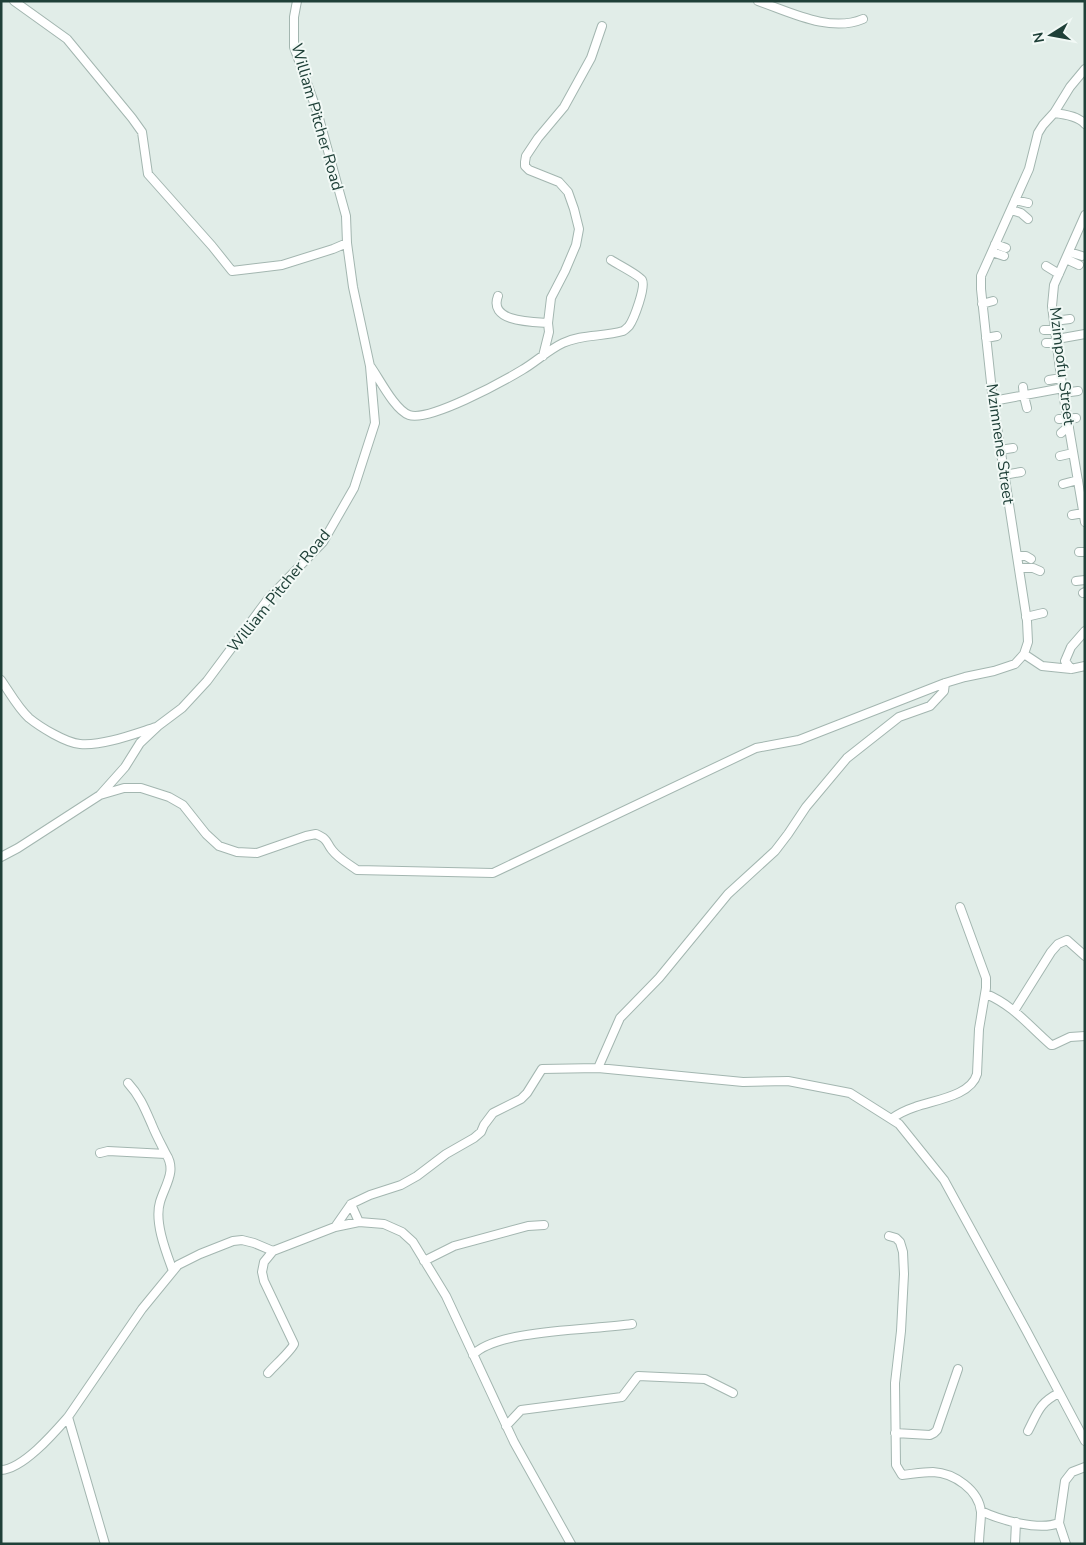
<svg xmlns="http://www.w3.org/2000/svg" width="1086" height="1545" viewBox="0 0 1086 1545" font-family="'Nunito Sans',sans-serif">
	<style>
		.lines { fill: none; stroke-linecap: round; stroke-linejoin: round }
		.minor-casing { stroke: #a3b6b0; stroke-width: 10 }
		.minor { stroke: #fff; stroke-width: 8 }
		.labels { text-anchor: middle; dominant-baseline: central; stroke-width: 4; stroke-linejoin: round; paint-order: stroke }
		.street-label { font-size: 16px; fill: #1f4038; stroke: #f2f9f6 }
	</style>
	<rect width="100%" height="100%" fill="#e1ede8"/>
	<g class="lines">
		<g class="minor-casing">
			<path id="minor" d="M14 1 67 39 132 118 142 132 148 174 212 246 232 271 282 265 333 249 347 243
				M758 1C790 12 830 33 863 19
				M1054 113C1064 114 1078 116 1085 124
				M1015 200 1028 203
				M1011 210 1021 213 1028 219
				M1085 215 1054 285 1052 306 1063 393 1085 522
				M995 244 1006 248
				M992 252 1004 256
				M1069 252 1082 256
				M1066 259 1079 265
				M1046 266 1059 274
				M498 296C488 322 532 322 548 323L549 332 543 356
				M982 304 993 301
				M1054 321 1070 319
				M548 323 551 298 565 271 576 245 579 229 574 209 568 192 559 182 529 170 525 166V162L526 156 538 138 564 107 591 58 602 26
				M1044 330H1055
				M986 338 997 336
				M1057 339 1085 334
				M1046 343H1057
				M371 367C380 380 395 410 409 415 429 422 502 382 522 370 536 362 548 350 563 343 582 334 603 337 623 331 625 330 628 327 629 326 634 319 646 287 642 280 639 275 617 264 611 260
				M1049 380 1061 378
				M1023 387 1024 396 1027 408
				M1063 393 1078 391
				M993 401 1063 388
				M1059 419 1076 418
				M1061 433 1069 426
				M1000 450 1013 448
				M1060 456 1073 453
				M1004 475 1021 472
				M1063 484 1078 480
				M1072 515 1083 513
				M1079 552H1085
				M1017 556H1026L1031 559
				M1019 568H1033L1040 571
				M1076 581 1085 580
				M1083 593 1085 592
				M1026 617 1043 613
				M1024 654 1042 666 1071 669 1085 666
				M1071 669 1065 661 1071 647 1085 631
				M1 680C10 693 18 708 29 718 40 727 66 743 80 744 103 746 134 734 156 727
				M100 795 124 788H141L169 797 183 805 206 834 219 846 237 852 257 853 306 836 316 834C329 840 325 841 332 850 339 859 349 864 357 870L493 873 756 748 799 740 945 683 965 677 994 671 1015 664 1024 654 1028 642 1027 621 993 401 981 289V276L1029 169 1038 133 1043 125 1054 113 1070 87 1085 69
				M1 857 18 848 100 795 125 767 140 743 158 726 182 708 207 681 268 599 323 542 354 488 375 423 370 366 353 287 347 243 346 216 317 111 294 47V17L297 1
				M986 994C1013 1005 1029 1026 1051 1045H1053L1070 1037 1085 1036
				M1014 1011 1051 952 1058 944 1067 940 1085 956
				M598 1068 620 1018 659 978 728 894 775 851 788 834 806 807 847 758 899 717 930 706 944 691 945 683
				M128 1083C140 1096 145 1109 152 1125 156 1135 161 1144 166 1154
				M891 1119C898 1114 906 1110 915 1107 934 1100 971 1096 977 1074L979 1029 986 988V978L960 907
				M100 1153 108 1151 166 1154C177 1171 165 1185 160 1202 154 1222 166 1252 173 1271
				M351 1204 359 1222
				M889 1236 896 1238 900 1242 903 1252 904 1274 901 1331 895 1383 896 1465 902 1475C912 1474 923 1472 933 1472 954 1473 979 1490 981 1512 981 1522 979 1534 979 1544
				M424 1261 454 1246 528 1226 544 1225
				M473 1355C496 1329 596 1330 632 1324
				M268 1373C274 1366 291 1351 294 1344L264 1281 262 1272 264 1262 273 1251 335 1227
				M506 1426 521 1410 622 1397 638 1376 705 1379 733 1393
				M1028 1431C1038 1412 1039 1403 1059 1393
				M895 1433 930 1435 934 1433 937 1430 958 1369
				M1 1470C23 1469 54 1433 68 1417
				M981 1511C1000 1520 1039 1531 1059 1523
				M105 1544 68 1417 142 1309 178 1265 200 1254 233 1241 242 1240 254 1243 273 1251
				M571 1544 514 1442 446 1296 413 1242 402 1232 384 1224 359 1222 335 1227 351 1204 370 1195 401 1185 417 1176 446 1154 474 1138 481 1132 484 1125 493 1113 521 1099 527 1093 542 1069 598 1068 743 1082 788 1081 850 1093 899 1124 944 1180 1026 1330 1085 1441
				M1015 1544 1016 1522
				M1066 1544 1059 1523 1065 1481 1072 1472 1085 1467"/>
		</g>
		<use href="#minor" class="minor"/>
	</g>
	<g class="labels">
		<g class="street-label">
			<text transform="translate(317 117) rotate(74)">William Pitcher Road</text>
			<text transform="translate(1062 366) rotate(83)">Mzimpofu Street</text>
			<text transform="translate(1000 444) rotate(82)">Mzimnene Street</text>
			<text transform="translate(279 591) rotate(-51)">William Pitcher Road</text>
		</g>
	</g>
	<rect width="1086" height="1545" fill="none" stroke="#1f4038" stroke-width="5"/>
	<g transform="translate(1051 35) rotate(259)" stroke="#f2f9f6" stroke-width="4" paint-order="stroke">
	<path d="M0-4L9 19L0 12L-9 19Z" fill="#1f4038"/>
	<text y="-8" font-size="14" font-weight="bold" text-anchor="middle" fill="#1f4038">N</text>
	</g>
</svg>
